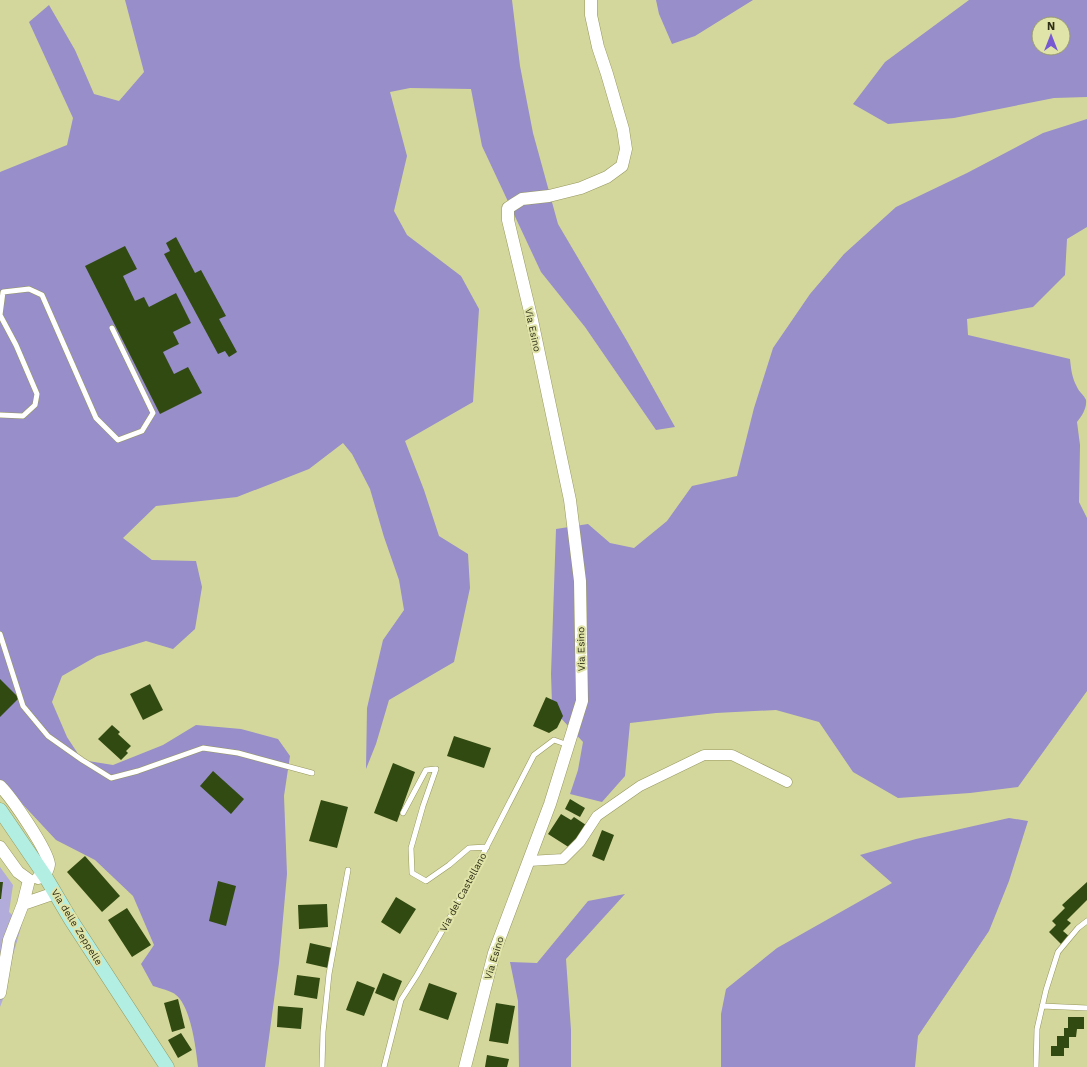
<svg xmlns="http://www.w3.org/2000/svg" width="1087" height="1067" viewBox="0 0 1087 1067" font-family="'Work Sans',sans-serif">
	<style>
		.green { fill: #b2acdb }
		.forest { fill: #978eca; fill-rule: evenodd }
		.building { fill: #314a11 }
		.lines { fill: none; stroke-linecap: round; stroke-linejoin: round }
		.service-casing { stroke: #96985e; stroke-width: 6 }
		.minor-casing { stroke: #96985e; stroke-width: 11 }
		.tertiary-casing { stroke: #96985e; stroke-width: 13 }
		.secondary-casing { stroke: #96985e; stroke-width: 15 }
		.service { stroke: #fff; stroke-width: 5 }
		.minor { stroke: #fff; stroke-width: 10 }
		.tertiary { stroke: #fff; stroke-width: 12 }
		.secondary { stroke: #b2eee2; stroke-width: 14 }
		.labels { text-anchor: middle; dominant-baseline: central; stroke-width: 4; stroke-linejoin: round; paint-order: stroke }
		.street-label { font-size: 10px; fill: #2e2f17; stroke: #e1e4a8 }
	</style>
	<rect width="100%" height="100%" fill="#d4d79b"/>
	<path class="green" d="M0 867 13 885 9 912 22 924 13 955 5 994 0 1007Z"/>
	<path class="forest" d="M125 0H512L520 66 533 133 558 224 627 341 675 427 656 430 585 327 541 272 482 146 471 89 410 88 390 92 407 156 394 211 407 235 461 276 479 309 473 402 405 441 424 490 439 536 468 554 470 588 454 662 389 700 376 744 366 769 367 708 383 640 404 610 399 580 384 537 370 489 352 454 343 443 309 469 237 497 156 506 123 538 152 560 196 561 202 587 195 629 173 649 146 641 97 656 62 676 52 702 67 737 82 760 113 765 163 745 196 725 241 729 278 739 290 756 284 796 287 874 279 963 265 1067H198C196 1049 191 1007 176 995 172 991 159 988 153 986L141 964 154 945 133 896 95 860 56 840 0 780V172L67 145 73 118 29 22 49 5 75 50 94 94 119 101 144 72Z
		M656 0H753L695 36 672 44 659 14Z
		M969 0H1087V97L1054 98 954 118 888 124 853 104 885 62ZM1039 24H1063V48H1039Z
		M1087 119V227L1067 239 1065 275 1033 307 967 319 968 335 1070 359C1071 369 1072 378 1077 387 1079 392 1084 395 1086 400 1087 408 1082 416 1077 422L1080 445 1079 502 1087 518V691L1018 787 970 793 898 798 853 772 819 722 776 710 716 713 630 723 625 776 602 802 570 794 578 770 583 742 558 715 552 704 551 674 556 529 588 524 610 543 634 548 667 521 692 486 737 476 754 408 773 348 810 294 844 254 896 207 967 173 1043 133Z
		M1009 818 1028 821 1009 881 989 931 918 1036 915 1067H721V1014L726 989 777 948 892 883 860 855 916 839Z
		M625 894 566 959 571 1030V1067H519L518 1001 510 962 537 963 588 901Z"/>
	<path class="building" d="M176 237 195 273 201 270 226 316 219 319 237 352 229 357 225 351 218 354 164 254 170 251 166 243Z
		M125 246 137 269 123 276 135 301 144 297 149 307 176 293 191 323 173 332 179 344 163 352 174 374 188 367 202 393 160 414 85 266Z
		M0 679 19 698 0 717Z
		M150 684 163 710 143 720 130 694Z
		M546 697 557 702 563 716 557 728 549 733 533 726Z
		M112 725 120 732 118 734 131 746 126 751 128 753 121 760 98 739Z
		M454 736 491 748 484 768 447 756Z
		M393 763 415 772 397 822 374 813Z
		M213 771 244 799 231 814 200 786Z
		M570 799 585 808 580 817 565 809Z
		M321 800 348 807 337 848 309 841Z
		M561 814 571 820 574 817 586 825 570 848 548 834Z
		M602 830 614 835 604 861 592 856Z
		M85 856 120 896 102 912 67 872Z
		M218 881 236 886 226 926 209 921Z
		M0 882H3L1 899H0Z
		M1087 882V900L1067 920 1071 923 1063 931 1070 937 1062 945 1049 932 1056 925 1052 921 1065 908 1062 905Z
		M396 897 416 909 400 934 381 922Z
		M327 904 328 927 299 929 298 905Z
		M127 908 151 945 132 957 108 920Z
		M310 943 332 948 328 968 306 963Z
		M383 973 402 981 394 1001 375 993Z
		M297 975 320 978 317 999 294 995Z
		M357 981 375 988 364 1016 346 1010Z
		M429 983 457 993 448 1020 419 1010Z
		M178 999 185 1028 172 1032 164 1003Z
		M496 1003 515 1006 508 1044 489 1041Z
		M278 1006 303 1008 301 1029 277 1027Z
		M1068 1017H1084V1029H1077L1076 1037H1069V1048H1064V1056H1051V1046H1057V1036H1064V1028H1068Z
		M181 1033 192 1050 178 1058 168 1040Z
		M487 1055 509 1059 507 1067H485Z"/>
	<g class="lines">
		<g class="service-casing">
			<path id="service" d="M0 415 23 416 35 405 37 394 16 345 0 315 3 292 29 289 42 295 96 418 118 440 142 431 153 413 112 328
				M0 634 23 706 48 736 82 760 111 778 138 771 203 748 238 753 312 773
				M403 813 426 770 436 769 423 806 411 848 412 873 426 881 449 865 469 848 487 847
				M1042 1006 1087 1008
				M322 1067 323 1032 329 974 348 870
				M384 1067 401 1000 417 975 453 912 534 755 554 740 568 745
				M1036 1067 1037 1029 1046 990 1058 952 1078 928 1087 921"/>
		</g>
		<g class="minor-casing">
			<path id="minor" d="M529 861 563 859 580 842 597 816 640 786 704 755H732L787 782"/>
		</g>
		<g class="tertiary-casing">
			<path id="tertiary" d="M0 786C12 798 47 849 49 864 49 868 46 872 45 876L38 878
				M0 847 18 872 29 880 23 904 9 940 0 993
				M23 904 55 893
				M465 1067 494 953 550 804 582 701 580 581 570 500 532 320 508 220V208L522 199 549 196 581 188 607 177 622 166 626 149 623 129 607 74 598 47 591 15V0"/>
		</g>
		<g class="secondary-casing">
			<path id="secondary" d="M0 810 45 876 71 920 167 1067"/>
		</g>
		<use href="#service" class="service"/>
		<use href="#minor" class="minor"/>
		<use href="#tertiary" class="tertiary"/>
		<use href="#secondary" class="secondary"/>
	</g>
	<g class="labels">
		<g class="street-label">
			<text transform="translate(533 330) rotate(78)">Via Esino</text>
			<text transform="translate(581 649) rotate(-91)">Via Esino</text>
			<text transform="translate(463 892) rotate(-62)">Via del Castellano</text>
			<text transform="translate(77 927) rotate(58)">Via delle Zeppelle</text>
			<text transform="translate(494 958) rotate(-73)">Via Esino</text>
		</g>
	</g>
	<g transform="translate(1051 36)"><circle r="19" fill="#e1e4a8" stroke="#999c6e"/>
	<path d="M0-3L7 15L0 10L-7 15Z" fill="#7659d3"/>
	<text y="-6" font-size="11" font-weight="bold" text-anchor="middle" fill="#2e2f17">N</text>
	</g>
</svg>
